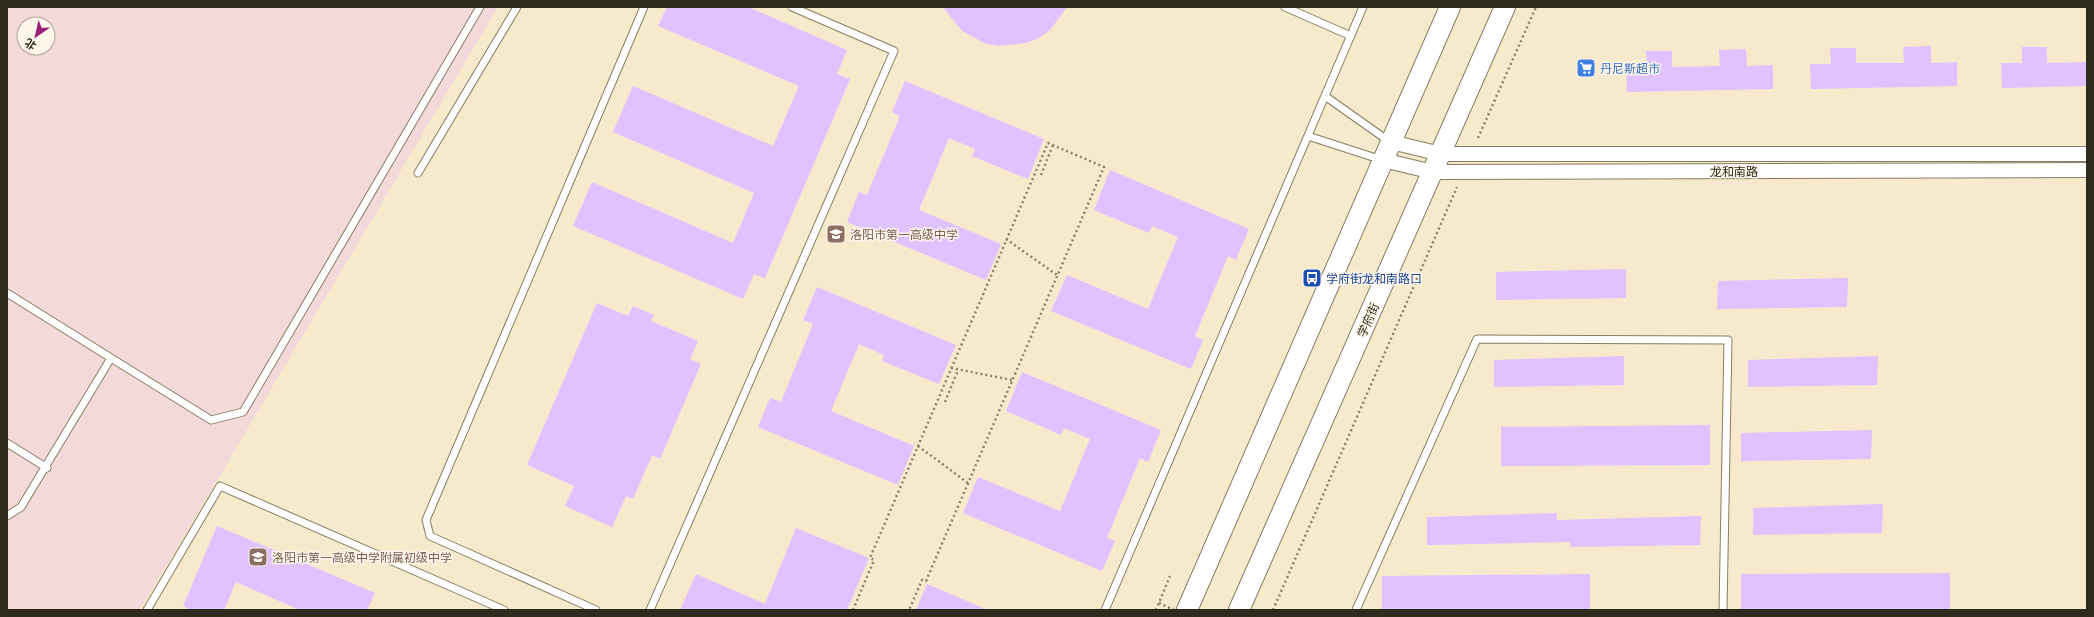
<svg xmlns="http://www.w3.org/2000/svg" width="2094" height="617" viewBox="0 0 2094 617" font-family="'Open Sans','Noto Sans SC',sans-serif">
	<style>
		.commercial { fill: #f4d9da; fill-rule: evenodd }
		.building { fill: #dfc2ff }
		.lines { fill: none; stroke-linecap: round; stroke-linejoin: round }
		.service-casing { stroke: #897c61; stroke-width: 9 }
		.minor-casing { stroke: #897c61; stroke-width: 16 }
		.secondary-casing { stroke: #897c61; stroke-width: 22 }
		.path { stroke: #8b826e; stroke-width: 2.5; stroke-dasharray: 2 3; stroke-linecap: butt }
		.service { stroke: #fff; stroke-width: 7 }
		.minor { stroke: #fff; stroke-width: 14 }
		.secondary { stroke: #fff; stroke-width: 20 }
		.path-bridge { stroke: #8b826e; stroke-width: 2.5; stroke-dasharray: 2 3; stroke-linecap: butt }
		.labels { text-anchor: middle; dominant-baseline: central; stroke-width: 3; stroke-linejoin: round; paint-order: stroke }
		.shop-label { font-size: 12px; fill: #366cbe; stroke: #fdf7eb; text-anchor: start }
		.street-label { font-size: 12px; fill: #2f2a1e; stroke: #fdf7eb }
		.education-label { font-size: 12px; fill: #785e54; stroke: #fdf7eb; text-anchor: start }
		.transit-label { font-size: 12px; fill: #164399; stroke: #fdf7eb; text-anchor: start }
	</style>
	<rect width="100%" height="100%" fill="#f7e9cb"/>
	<path class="commercial" d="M7 7H498L140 610H7ZM24 24H48V48H24Z"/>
	<path class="building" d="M667 7H748L847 50 837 74 850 79 765 278 754 274 743 299 573 226 592 182 733 243 754 193 613 132 633 86 773 146 799 86 658 26Z
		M943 7H1067L1050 30 1039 38 1026 43 999 46 986 44 962 31Z
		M1931 46V63L1957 62V86L1811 89 1810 64H1831L1830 48H1856V63H1904L1903 47Z
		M2022 47H2047V63L2087 62V86L2002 88 2001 63H2022Z
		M1746 49 1747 66 1773 65V89L1627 92 1626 67H1647L1646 51H1672V67L1720 66 1719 50Z
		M905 81 1044 139 1028 179 972 156 975 149 949 138 919 210 1001 244 986 280 847 222 859 192 867 195 900 116 892 112Z
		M1110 170 1249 229 1236 260 1228 256 1195 336 1203 340 1191 369 1051 311 1067 275 1148 309 1178 237 1152 226 1149 233 1094 210Z
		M1626 269V298L1496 300V272Z
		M1848 278 1847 307 1717 309 1718 281Z
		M817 287 956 345 939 384 882 361 884 355 859 344 831 411 914 446 898 485 758 427 770 398 781 402 813 324 803 320Z
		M597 303 628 316 633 306 654 315 651 321 698 341 690 359 701 364 660 459 652 455 633 499 626 496 612 527 565 506 574 486 527 465Z
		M1624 356V385L1494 387V360Z
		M1878 356 1877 385 1748 387V360Z
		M1022 372 1161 430 1148 462 1140 458 1107 538 1115 541 1102 571 963 513 978 477 1060 511 1090 439 1064 428 1061 435 1006 411Z
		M1710 425V465L1501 466V427Z
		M1872 430 1871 459 1741 461V433Z
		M1883 504 1882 533 1753 535V508Z
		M1557 513V520L1701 516 1700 545 1570 547V542L1427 545V517Z
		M217 526 375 593 367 610H300L236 582 224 610H192L183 606Z
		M796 528 869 558 847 610H680L696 574 765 604Z
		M1950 573V610H1741V574Z
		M1590 574V610H1382V576Z
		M927 584 988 610H916Z"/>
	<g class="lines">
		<g class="service-casing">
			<path id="service" d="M1285 7 1351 36
				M1325 96 1390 142
				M1308 136 1382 160
				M418 173 517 7
				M7 293 111 358 21 507 7 516
				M111 358 211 420 243 412 480 7
				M7 443 47 468
				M147 610 220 486 504 610
				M596 610 430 536 426 520 644 7
				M650 610 894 51 792 7
				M1105 610 1363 7
				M1356 610 1477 339 1728 340 1723 610"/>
		</g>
		<g class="minor-casing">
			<path id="minor" d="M1391 142 1441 154H2087
				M1383 160 1433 172 2087 170"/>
		</g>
		<g class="secondary-casing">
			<path id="secondary" d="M1187 610 1450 7
				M1239 610 1505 7"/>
		</g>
		<path class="path" d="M1478 138 1536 7
			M1041 175 1053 145
			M1006 239 1057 275
			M951 368 1012 380
			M945 402 958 370
			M918 446 968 483
			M853 610 874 560 870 558 1048 143 1104 167 926 581 922 580 909 610
			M1156 610 1170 576
			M1273 610 1457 187"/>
		<use href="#service" class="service"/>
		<use href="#minor" class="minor"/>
		<use href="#secondary" class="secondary"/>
		<path class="path-bridge" d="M1159 603 1174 610"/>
	</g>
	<defs>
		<g id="supermarket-square" transform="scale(1)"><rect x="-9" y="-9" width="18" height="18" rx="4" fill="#3f7fe0" stroke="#fdf7eb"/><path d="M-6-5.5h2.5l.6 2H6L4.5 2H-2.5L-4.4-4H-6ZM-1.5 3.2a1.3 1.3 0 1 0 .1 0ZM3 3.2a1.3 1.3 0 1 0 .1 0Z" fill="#fff"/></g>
		<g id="school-square" transform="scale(1)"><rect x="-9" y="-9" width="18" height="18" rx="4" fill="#8d6e63" stroke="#fdf7eb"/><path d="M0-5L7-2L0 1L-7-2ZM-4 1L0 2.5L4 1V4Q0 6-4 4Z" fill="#fff"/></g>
		<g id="bus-square" transform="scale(1)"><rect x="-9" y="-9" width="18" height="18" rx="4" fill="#1a4fb4" stroke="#fdf7eb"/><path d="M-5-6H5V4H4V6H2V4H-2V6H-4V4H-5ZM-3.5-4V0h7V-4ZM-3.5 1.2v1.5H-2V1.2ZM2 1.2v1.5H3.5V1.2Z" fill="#fff"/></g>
	</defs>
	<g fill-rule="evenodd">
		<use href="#supermarket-square" x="1586" y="68"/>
		<use href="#school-square" x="836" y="234"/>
		<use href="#bus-square" x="1312" y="278"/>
		<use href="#school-square" x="258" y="557"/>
	</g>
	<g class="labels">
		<g class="shop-label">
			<text x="1600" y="68">丹尼斯超市</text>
		</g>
		<g class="street-label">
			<text x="1734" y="171">龙和南路</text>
			<text transform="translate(1368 320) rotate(-66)">学府街</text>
		</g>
		<g class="education-label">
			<text x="850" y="234">洛阳市第一高级中学</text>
			<text x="272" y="557">洛阳市第一高级中学附属初级中学</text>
		</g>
		<g class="transit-label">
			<text x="1326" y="278">学府街龙和南路口</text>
		</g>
	</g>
	<rect width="2094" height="617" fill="none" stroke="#2f2a1e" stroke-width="16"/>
	<g transform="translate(36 36) rotate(214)"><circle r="19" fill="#fdf7eb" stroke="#aba599"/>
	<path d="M0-3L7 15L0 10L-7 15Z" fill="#9a1f77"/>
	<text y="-6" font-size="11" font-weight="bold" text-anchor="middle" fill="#2f2a1e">北</text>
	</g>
</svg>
